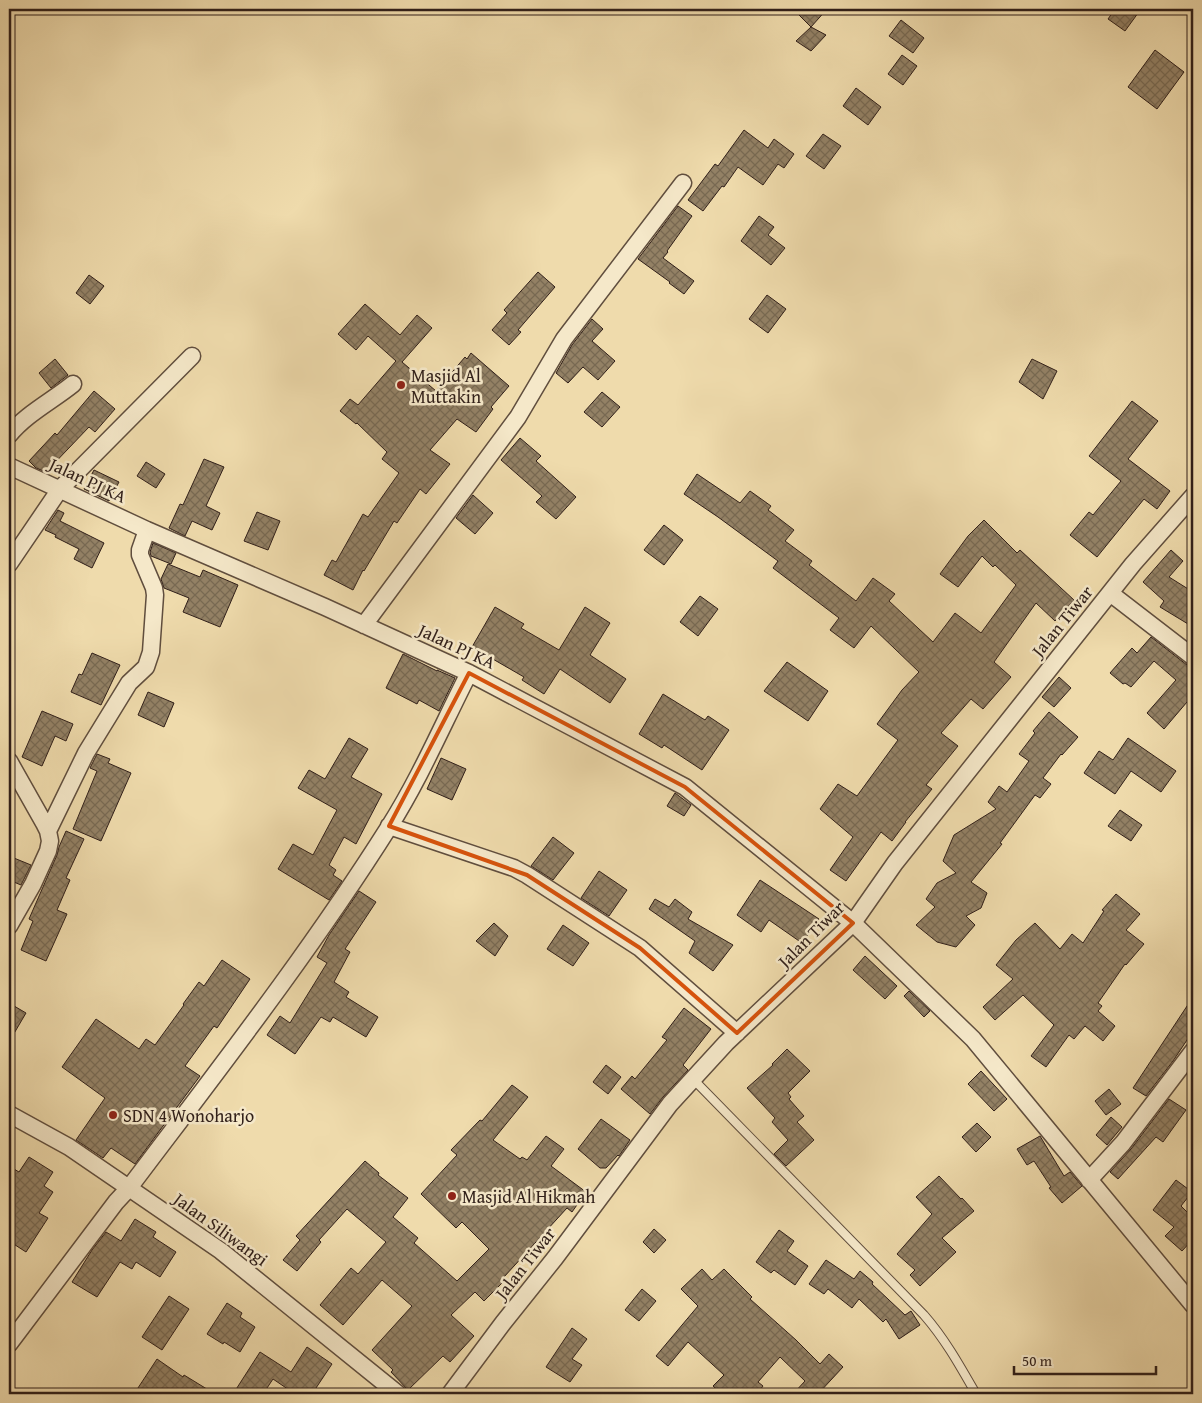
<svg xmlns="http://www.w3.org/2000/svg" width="1202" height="1403" viewBox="0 0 1202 1403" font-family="'Gentium Book Plus',serif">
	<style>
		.building { fill: url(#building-cross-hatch); stroke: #301f19 }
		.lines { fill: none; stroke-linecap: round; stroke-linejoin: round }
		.service-casing { stroke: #604e3e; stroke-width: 10 }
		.minor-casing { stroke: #604e3e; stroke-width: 19 }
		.service { stroke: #f5e8c9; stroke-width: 8 }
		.minor { stroke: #f5e8c9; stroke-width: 16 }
		.marked { fill: none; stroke: #d6530d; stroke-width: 4; stroke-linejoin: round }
		.poi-dot { fill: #8f2418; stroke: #f5e8c9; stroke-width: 2 }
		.labels { text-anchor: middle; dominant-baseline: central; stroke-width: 5; stroke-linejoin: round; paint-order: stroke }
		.poi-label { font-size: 18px; fill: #301f19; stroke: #f5e8c9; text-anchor: start }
		.street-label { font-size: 18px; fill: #301f19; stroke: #f5e8c9 }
	</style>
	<defs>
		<pattern id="building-cross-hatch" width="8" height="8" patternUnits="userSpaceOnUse" patternTransform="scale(1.25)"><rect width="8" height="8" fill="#938165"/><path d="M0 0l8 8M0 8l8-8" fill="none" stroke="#786952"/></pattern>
	</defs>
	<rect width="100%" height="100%" fill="#efdbac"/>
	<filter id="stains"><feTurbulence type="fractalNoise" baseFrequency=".004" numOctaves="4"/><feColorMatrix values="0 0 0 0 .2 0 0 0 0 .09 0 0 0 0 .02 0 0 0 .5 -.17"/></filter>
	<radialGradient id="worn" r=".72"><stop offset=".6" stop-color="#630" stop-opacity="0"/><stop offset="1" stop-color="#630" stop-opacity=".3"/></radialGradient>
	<path class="building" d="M793 9H827L811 27Z
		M1115 9H1141L1125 31 1108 19Z
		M901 20 924 38 913 53 889 36Z
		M811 27 826 35 811 51 796 41Z
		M1155 50 1184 72 1157 109 1128 87Z
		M902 55 917 66 903 85 888 74Z
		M856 88 881 107 868 125 843 106Z
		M744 130 768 148 774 139 794 154 784 168 778 164 763 185 738 167 724 187 722 186 703 211 688 200 715 164 718 166Z
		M823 134 841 146 824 169 806 156Z
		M678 206 692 216 667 251 668 252 663 258 694 281 684 294 669 283 670 282 638 259Z
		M759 216 774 227 768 235 785 248 771 265 741 241Z
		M538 272 555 287 518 330 521 332 509 345 492 330 507 313 504 310Z
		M89 275 104 286 90 304 76 293Z
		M767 295 786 309 768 333 749 319Z
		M365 304 400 335 417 315 432 328 402 362 436 391 465 357 467 359 471 353 509 386 491 407 493 409 476 432 457 419 430 450 450 464 426 494 420 489 397 523 394 521 364 571 363 570 353 590 324 575 332 560 336 562 363 514 368 517 399 473 382 459 387 452 357 423 356 424 340 411 350 399 358 405 396 361 368 336 356 350 338 334Z
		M592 319 603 329 592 341 615 361 598 380 583 367 568 383 556 373 572 345Z
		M55 359 68 375 51 388 39 373Z
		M1032 359 1057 371 1043 399 1019 382Z
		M94 391 115 409 95 432 89 427 46 472 36 468 29 461 55 433 57 435Z
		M602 392 620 407 602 427 584 412Z
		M1132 401 1158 421 1128 459 1170 491 1157 509 1144 499 1097 557 1070 535 1089 512 1093 515 1121 481 1089 456Z
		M520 438 541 456 536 461 576 497 556 519 536 502 542 496 501 460Z
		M204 459 224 467 206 506 220 513 212 530 192 521 185 536 169 528 180 504 183 505Z
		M146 462 165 474 156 488 137 476Z
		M94 470 119 482 109 501 84 489Z
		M697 474 740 503 750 491 771 506 768 510 794 530 785 541 812 561 809 565 856 601 873 578 895 594 889 601 933 642 955 613 981 633 1016 585 995 565 993 567 982 556 958 587 940 574 968 536 984 520 1017 553 1020 550 1074 600 1055 621 1036 603 994 662 1011 677 983 709 971 699 941 733 958 746 926 785 932 789 905 822H906L892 841 881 832 846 881 830 870 853 837 820 809 838 784 857 796 898 740 877 724 902 690 919 672 871 626 854 648 830 630 839 618 773 568 778 561 718 517 684 494Z
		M473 495 493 513 475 534 456 518Z
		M58 510 64 513 60 521 104 543 92 568 74 559 79 549 55 537 56 535 45 530Z
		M257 512 280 521 268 550 244 541Z
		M664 525 683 540 664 565 644 550Z
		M153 543 176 553 171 564 151 556 150 552Z
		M1171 550 1183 561 1169 577 1193 592V627L1160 607 1164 601 1143 582Z
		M168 564 200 577 203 570 238 585 220 627 183 612 189 598 164 588 161 579Z
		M700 596 718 609 698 636 680 622Z
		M495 607 524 624 521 628 559 650 585 607 610 623 590 655 626 679 610 703 560 669 544 694 522 680 524 677 472 647Z
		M1151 637 1187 665 1193 667V695L1164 729 1147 713 1176 680 1154 661 1131 687 1125 683 1123 684 1110 673 1132 648 1137 653Z
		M92 653 120 665 101 705 71 692 79 674 82 675Z
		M403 654 437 671V670L455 678 439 711 419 700 417 704 386 688Z
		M787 662 828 691 808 721 764 691Z
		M1059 677 1071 688 1054 707 1042 697Z
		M148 692 174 703 164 727 138 715Z
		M663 694 705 720 708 716 729 730 702 770 664 745 662 748 639 734Z
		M42 711 73 724 66 741 55 736 42 766 22 757Z
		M1049 712 1078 737 1062 755 1061 754 1043 778 1051 784 1040 798 1035 795 1000 843 1002 844 971 882 987 893 981 908 966 916 975 925 956 947 937 942 916 925 935 907 926 899 937 883 956 873 943 861 954 835 996 809 988 802 999 786 1007 792 1029 761 1019 754 1035 733 1033 731Z
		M349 738 368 749 351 777 382 794 356 844 344 837 329 865 336 870 333 875 342 881 329 900 278 869 293 844 313 855 337 810 298 788 309 770 325 779Z
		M1128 738 1176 771 1161 792 1131 771 1115 794 1084 773 1099 751 1113 760Z
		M97 754 110 759 108 763 131 773 101 841 73 829 97 771 90 768Z
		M441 758 466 769 452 800 427 789Z
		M675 793 691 805 684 816 667 806Z
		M1120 810 1142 825 1131 841 1108 826Z
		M66 831 84 839 66 878 70 880 57 910 67 914 46 961 21 950 33 921 29 919 57 855 59 847Z
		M553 837 574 853 553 880 531 866Z
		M9 856 31 865 21 885 9 880Z
		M599 871 627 890 609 916 581 898Z
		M760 880 819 919 802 943 769 920 761 932 737 915Z
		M359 891 376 902 345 949 350 952 334 982 349 992 346 997 378 1017 366 1037 333 1017 330 1022 321 1017 295 1054 267 1035 280 1016 290 1023 327 963 317 957 329 935Z
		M1116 894 1140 914 1126 930 1144 944 1126 965 1125 964 1098 1003 1102 1006 1098 1011 1115 1026 1103 1041 1085 1026 1074 1039 1069 1035 1046 1067 1031 1056 1054 1025 1023 995 995 1020 983 1007 1013 979 996 965 1016 940 1035 923 1060 949 1072 934 1083 943 1104 911 1102 910Z
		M655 899 669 907 675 899 692 912 688 919 733 945 713 971 689 953 695 941 649 909Z
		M494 923 508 936 495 956 476 941Z
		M563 925 589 943 573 966 547 949Z
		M865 956 897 986 885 999 853 970Z
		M222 960 250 979 217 1028 214 1026 185 1066 200 1076 135 1164 111 1148 103 1158 76 1140 105 1098 62 1067 96 1019 139 1049 146 1039 155 1045 184 1005 183 1004 199 982 204 986Z
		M909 991 930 1011 924 1017 904 996Z
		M1193 997V1031L1173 1061 1146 1096 1133 1088Z
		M9 1003 26 1013 9 1042Z
		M684 1008 711 1029 683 1065 688 1070 663 1097 650 1114 621 1089 632 1076 635 1079 667 1040 662 1037Z
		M787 1049 810 1071 788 1093 791 1097 789 1099 804 1116 797 1122 814 1140 786 1166 774 1154 788 1140 772 1122 775 1118 747 1088 773 1065 772 1064Z
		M606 1065 621 1077 608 1094 593 1082Z
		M981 1071 1007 1099 994 1111 968 1084Z
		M512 1085 528 1097 493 1140 520 1159 522 1157 527 1160 546 1136 564 1149 551 1166 586 1192 572 1212 567 1208 504 1277 506 1279 484 1301 475 1292 451 1315 474 1336 450 1362 443 1356 408 1390 391 1372 393 1370 372 1350 412 1306 382 1280 343 1325 320 1305 351 1268 358 1274 386 1242 347 1209 319 1240 321 1242 297 1271 283 1260 300 1240 296 1236 365 1161 379 1173 378 1175 408 1198 393 1217 418 1238 414 1243 457 1281 489 1249 462 1222 456 1228 421 1194 457 1155 451 1150 480 1120 482 1121Z
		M1109 1089 1121 1104 1106 1115 1095 1101Z
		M1169 1099 1186 1110 1163 1142 1156 1137 1118 1179 1110 1172 1131 1149Z
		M1111 1117 1122 1127 1107 1145 1096 1135Z
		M601 1119 630 1140 619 1156 618 1155 606 1168H600L578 1149Z
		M977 1123 991 1137 976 1152 962 1137Z
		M1040 1136 1064 1176 1070 1172 1082 1186 1062 1203 1049 1188 1051 1187 1034 1161 1027 1165 1017 1149Z
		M29 1157 53 1172 44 1186 53 1192 39 1213 48 1218 26 1252 9 1241V1166L19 1172Z
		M939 1176 961 1199 962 1198 974 1211 942 1238 956 1252 920 1286 910 1275 915 1270 897 1254 932 1214 916 1197Z
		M1176 1180 1192 1192 1181 1206 1193 1218V1239L1182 1251 1165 1236 1174 1227 1153 1210Z
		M135 1219 156 1232 153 1237 176 1252 160 1277 136 1262 132 1269 120 1262 97 1297 72 1282 92 1250 106 1232 121 1241Z
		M654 1229 666 1240 654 1253 643 1242Z
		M779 1230 794 1241 787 1251 808 1266 795 1285 774 1270 771 1273 756 1262Z
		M826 1260 854 1279 860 1271 873 1282 872 1284 905 1315 911 1311 920 1325 899 1339 886 1319 883 1322 859 1299 852 1308 828 1289 824 1294 809 1284Z
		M702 1269 712 1280 724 1269 752 1297 750 1299 796 1340 820 1364 829 1354 843 1367 818 1394H793L805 1381 780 1357 758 1382 763 1386 757 1394H722L713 1386 724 1375 688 1342 668 1366 656 1356 698 1306 681 1289Z
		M642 1289 656 1301 639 1321 625 1310Z
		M169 1296 189 1309 162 1350 142 1337Z
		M227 1303 242 1313 240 1317 255 1327 240 1352 224 1342 223 1344 207 1334Z
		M572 1328 587 1339 572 1359 582 1365 570 1382 546 1367Z
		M307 1347 332 1364 312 1394H295L273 1379 263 1394H233L260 1352 291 1372Z
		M157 1359 183 1377 184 1375 215 1394H134Z"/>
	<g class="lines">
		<g class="service-casing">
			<path id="service" d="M693 1079 924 1315C945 1339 960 1366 976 1394"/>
		</g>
		<g class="minor-casing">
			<path id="minor" d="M9 435C26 414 52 401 73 384
				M9 466 147 530 325 607 469 673 685 787 853 923 973 1039 1193 1305
				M9 564 60 489 192 356
				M1110 593 1193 657
				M364 625 518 417 564 339 683 183
				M9 761 44 823 48 831 50 841 48 851 33 884 9 926
				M389 826 514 868 527 875 640 948 737 1033
				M48 831 86 753 129 683 146 667 151 652 155 595 154 588 140 555V550L147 530
				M9 1114 69 1147 221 1251 398 1394
				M1089 1180 1123 1143 1193 1051
				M9 1344 116 1202 129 1188C218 1070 310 952 389 827 420 778 443 724 469 673
				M450 1394 503 1323 555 1258 670 1104 726 1043 853 923 895 863 1133 564 1193 496"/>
		</g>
		<use href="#service" class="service"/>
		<use href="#minor" class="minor"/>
	</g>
	<path class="marked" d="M469 673 685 787 853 923 737 1033 640 948 527 875 389 826Z"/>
	<g class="poi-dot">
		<circle cx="401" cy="385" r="5"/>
		<circle cx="113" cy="1115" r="5"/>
		<circle cx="452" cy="1196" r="5"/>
	</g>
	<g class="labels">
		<g class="poi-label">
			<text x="411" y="375">Masjid Al<tspan x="411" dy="21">Muttakin</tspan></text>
			<text x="123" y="1115">SDN 4 Wonoharjo</text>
			<text x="462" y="1196">Masjid Al Hikmah</text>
		</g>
		<g class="street-label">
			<text transform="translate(88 480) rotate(25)">Jalan PJ KA</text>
			<text transform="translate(1062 621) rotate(-51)">Jalan Tiwar</text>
			<text transform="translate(457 646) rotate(25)">Jalan PJ KA</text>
			<text transform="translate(811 934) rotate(-45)">Jalan Tiwar</text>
			<text transform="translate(221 1229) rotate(36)">Jalan Siliwangi</text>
			<text transform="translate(525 1263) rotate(-52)">Jalan Tiwar</text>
		</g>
	</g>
	<rect width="1202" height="1403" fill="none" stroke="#efdbac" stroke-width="30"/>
	<rect x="10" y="10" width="1182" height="1383" fill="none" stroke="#301f19" stroke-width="2.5"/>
	<rect x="15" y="15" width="1172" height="1373" fill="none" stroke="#301f19"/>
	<path d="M1014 1366v8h142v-8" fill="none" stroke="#301f19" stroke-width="2.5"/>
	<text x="1022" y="1366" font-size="15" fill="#301f19" stroke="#f5e8c9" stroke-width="4" paint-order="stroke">50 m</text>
	<rect width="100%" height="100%" filter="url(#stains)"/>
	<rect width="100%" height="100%" fill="url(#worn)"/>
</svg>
